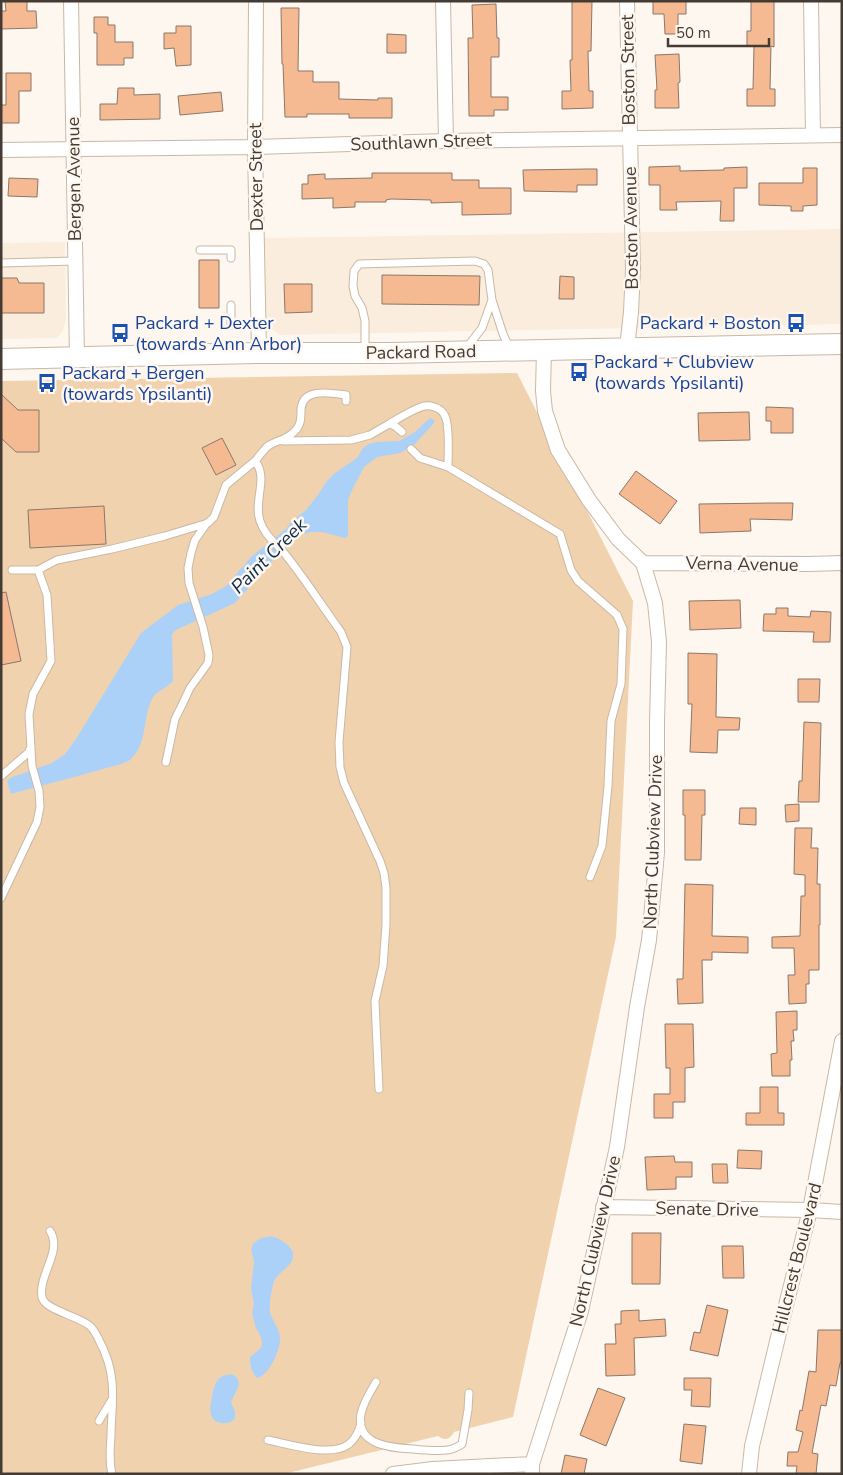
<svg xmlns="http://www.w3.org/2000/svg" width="843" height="1475" viewBox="0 0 843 1475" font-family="'Nunito Sans',sans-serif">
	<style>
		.built { fill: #fbeddd }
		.green { fill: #f1d2af }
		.water { fill: #abd1f9 }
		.building { fill: #f5ba92; stroke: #8c7769 }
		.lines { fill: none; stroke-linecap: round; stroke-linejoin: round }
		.service-casing { stroke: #c9b8a4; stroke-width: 9 }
		.minor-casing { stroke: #c9b8a4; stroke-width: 16 }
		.secondary-casing { stroke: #c9b8a4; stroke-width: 22 }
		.service { stroke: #fff; stroke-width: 7 }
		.minor { stroke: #fff; stroke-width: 14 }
		.secondary { stroke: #fff; stroke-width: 20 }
		.labels { text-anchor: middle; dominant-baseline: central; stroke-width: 5; stroke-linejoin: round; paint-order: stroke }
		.street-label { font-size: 18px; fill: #433b34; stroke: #fef7ef }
		.transit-label { font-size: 18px; fill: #164399; stroke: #fef7ef; text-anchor: start }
		.water-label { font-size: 19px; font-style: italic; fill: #082c4b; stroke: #fef7ef }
	</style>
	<rect width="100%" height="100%" fill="#fef7ef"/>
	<path class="built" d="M842 229V324L281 335 272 330 266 318 263 238Z
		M65 242 66 318 63 331 57 338 1 339V243Z"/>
	<path class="green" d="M517 373 633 601 616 937 513 1417 454 1432C450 1440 444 1441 438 1436L284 1474H1V381Z"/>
	<path class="water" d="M430 418 434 420V423L413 446 400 453 377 457 364 467 353 488 348 500V536L345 538 322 532H311L300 535 275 558 235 603 176 630 172 634 173 681C166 689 156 690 151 701 143 719 147 743 132 758 125 765 111 766 103 769 72 778 42 785 11 794L7 781 10 778 52 763 65 754 76 739 141 633 178 605 212 594 226 586 251 557 286 529 291 522 306 510 318 495 326 482 335 473 357 458 363 448 369 444 377 442 399 441 415 432Z
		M266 1237C269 1237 272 1236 274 1237 281 1239 293 1247 293 1254 295 1267 275 1272 273 1285 271 1293 269 1303 270 1312 272 1320 279 1328 280 1337 281 1349 269 1376 257 1378 251 1371 250 1366 250 1357L261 1348 262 1343 261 1337 256 1328 252 1313 254 1303 251 1289 254 1261 251 1249 253 1244 259 1239Z
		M231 1374C247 1381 234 1392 231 1403L235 1411V1418C231 1423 227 1424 221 1423 207 1420 210 1407 212 1397 213 1392 214 1385 217 1381 220 1376 226 1375 231 1374Z"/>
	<path class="building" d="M5 1H27V11H36L37 28 1 29V11H6Z
		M572 1H592L591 51H588L589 91H593V108L562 109V91H571L570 60H572Z
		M653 1H686V14H678V34H665L664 14H653Z
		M751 1H774V47L771 46 770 89H775V106H747V89H753L754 46H747V31H751Z
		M496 4 497 38H499V57H491V97H508V110H494V116H469L468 38H473L472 5Z
		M281 8H299L298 71H313V82H339V99L378 100V98H392V118H349V114H307V117H285L283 64H282Z
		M94 17H108V25H115V42H133V58H124V65H97V33H94Z
		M176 26H191V65L176 66 174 48 164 49V33H176Z
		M387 34 406 35V53H387Z
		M679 54 680 82 678 83 679 108H655V90H657L655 55Z
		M6 73H31V91H19V123H1V105H6Z
		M118 88H134V95L160 94V119L100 120V104H117Z
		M221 92 223 111 180 115 178 96Z
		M680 166V171L724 170V168L747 167V188H734V221H720L721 201 676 202 677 210H660V185H649V167Z
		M803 168H817V205L803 206V211H791V206L759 205V183H803Z
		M587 169H597V185H577V192L524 191 523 170Z
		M372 173H452V180H479V188H511V214L462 215V202L431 203V200L391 199 386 200V202H355V207L333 208V198L302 199V184H308V175L325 174V179L372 178Z
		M9 178 38 179 37 197 8 196Z
		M199 260H219V308H199Z
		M382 275 480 276 479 305 382 304Z
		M560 276 574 277V299H559Z
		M1 278H17L19 283H44V313H1Z
		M284 284H312V312L285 313Z
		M1 394 18 410H39V452H16L1 438Z
		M766 407 793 408V433H771V421H766Z
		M749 412 750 440 699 441 698 413Z
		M222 438 236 465 216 475 202 448Z
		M636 471 677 501 660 524 619 494Z
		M772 503H793L792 520 750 519 751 531 700 533 699 504Z
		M104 506 106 544 30 548 28 510Z
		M6 592 21 661 1 665V593Z
		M740 600 741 628 690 630 689 601Z
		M776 608H788V616L810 617 811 611 831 612 830 642H813L814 632 763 631 764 614H776Z
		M688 653 717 654 716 717 740 718 739 730H718L717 753 690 752 692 704H688Z
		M798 679H820L819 702H798Z
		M804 722 821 723 819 802H798L799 781H802Z
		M683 790H705V815H702L701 860H685V815H683Z
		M799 804V821L786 822 785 805Z
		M740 808H756V825L739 824Z
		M795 828H812L811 848H818L817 884H820V925H819V970H809V984H806V1003L789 1004 788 975H795L794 948H772V937L800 936 801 896H805V875L794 874Z
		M685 884 713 885 712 936 748 937V953L712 952V960H702L703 1003 678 1004 677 979H683Z
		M797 1011V1030H793L794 1041H791L792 1060H790V1076H772L771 1054 777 1053 776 1012Z
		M665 1024H693L694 1067 685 1068V1102H673V1118H654V1094H670V1068H666Z
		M760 1087H778V1113H784V1125H746V1113H760Z
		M738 1150 762 1151 761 1169 737 1168Z
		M674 1156 675 1162H692V1177H676V1189L647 1190 645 1157Z
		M712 1164H727L728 1183H713Z
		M632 1233H661L660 1284H632Z
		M722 1246H743L744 1278H723Z
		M707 1305 728 1310 718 1356 690 1350 694 1332 700 1333Z
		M639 1310V1321L665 1319 666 1336 634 1338 635 1375 606 1376 605 1344H616L615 1324H621V1311Z
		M818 1330H842V1363H840L836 1386 830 1385 826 1406 821 1405 812 1453 818 1454 816 1474H796L797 1466H787L788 1452H798L803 1432 796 1430 800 1410 802 1411 809 1371 816 1372Z
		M684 1378H711L710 1407 691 1406 692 1390H684Z
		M598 1388 625 1398 606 1446 580 1435Z
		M684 1424 706 1426 702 1464 680 1461Z
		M565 1455 587 1459 584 1474H561Z"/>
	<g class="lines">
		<g class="service-casing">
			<path id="service" d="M200 250H231V258
				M1 263 75 261
				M231 305V325
				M467 347 482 328 492 300
				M365 350V321L362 308 355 296 353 286 354 271 359 264 475 261 484 264 488 270 492 300 503 334 509 347
				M389 424C399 418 410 411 421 407 429 404 441 407 445 416 450 426 448 455 448 467
				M283 441 351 440 370 435 389 424 395 426 402 432
				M411 449 420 458 448 467 560 534 571 570 578 581 617 615 623 629 621 684 611 721 608 786 602 846 590 877
				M255 461C259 457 263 450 268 446 277 440 287 440 295 431 301 425 301 418 301 410 302 387 331 393 346 395V401
				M38 570 57 560 112 549 165 536 208 523 214 517 226 485 255 461C269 478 253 500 260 521 265 536 275 542 285 554 305 579 322 606 341 632L347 647 339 742 340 767 344 783 380 861 384 873 386 888V925L383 966 375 1001 379 1089
				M166 762 175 719 182 705 190 688 208 663 209 655 203 627 189 583 188 568 191 553 195 540 207 523
				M1 776 28 753 31 747
				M1 898 37 822 40 807 39 791 32 766 29 714 33 694 51 661 47 595 38 570H12
				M50 1231C63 1251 38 1275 42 1297 44 1310 79 1316 90 1326 93 1329 96 1334 98 1338 105 1351 111 1368 112 1382 114 1399 111 1418 111 1436 110 1448 109 1462 112 1474
				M376 1382C370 1392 363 1403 361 1414 355 1445 391 1448 413 1449 423 1450 443 1452 452 1449 455 1448 459 1446 462 1444L468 1410 469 1393
				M99 1421 111 1401
				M268 1440C288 1444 331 1458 349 1444 355 1439 359 1431 361 1423"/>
		</g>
		<g class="minor-casing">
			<path id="minor" d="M71 1 77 358
				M256 1 255 147 259 353
				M443 1 446 141
				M627 1 633 269 631 312 627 348
				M811 1 813 135
				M1 150 255 147 446 141 842 135
				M643 563 809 564 842 563
				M603 1207 810 1210 842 1212
				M393 1474 433 1469 532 1464
				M532 1474V1464L581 1311 617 1147 637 1007 649 940 657 852V722L659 642 655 603 643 563 618 539 589 500 558 450 545 411 543 391 544 349
				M749 1474 752 1446 780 1329 810 1210 842 1041"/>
		</g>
		<g class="secondary-casing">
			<path id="secondary" d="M1 359 259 353H390L842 344"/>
		</g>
		<use href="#service" class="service"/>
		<use href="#minor" class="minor"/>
		<use href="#secondary" class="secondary"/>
	</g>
	<defs>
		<g id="bus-bare" transform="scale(1.5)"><path d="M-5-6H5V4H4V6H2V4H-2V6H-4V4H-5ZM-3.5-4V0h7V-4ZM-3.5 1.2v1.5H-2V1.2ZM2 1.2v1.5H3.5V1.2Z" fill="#1a4fb4" stroke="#fef7ef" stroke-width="2.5" paint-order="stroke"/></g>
	</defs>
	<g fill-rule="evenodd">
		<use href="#bus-bare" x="796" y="323"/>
		<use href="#bus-bare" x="120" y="333"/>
		<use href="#bus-bare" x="579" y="372"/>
		<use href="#bus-bare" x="47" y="383"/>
	</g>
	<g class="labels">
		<g class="street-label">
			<text transform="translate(628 70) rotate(-91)">Boston Street</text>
			<text transform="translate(421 142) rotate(-2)">Southlawn Street</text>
			<text transform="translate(256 177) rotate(-91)">Dexter Street</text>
			<text transform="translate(74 179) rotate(-91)">Bergen Avenue</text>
			<text transform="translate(631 228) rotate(-91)">Boston Avenue</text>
			<text transform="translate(421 352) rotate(-1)">Packard Road</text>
			<text transform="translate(742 564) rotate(1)">Verna Avenue</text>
			<text transform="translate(653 842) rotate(-88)">North Clubview Drive</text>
			<text transform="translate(707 1209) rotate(1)">Senate Drive</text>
			<text transform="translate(595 1241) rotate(-77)">North Clubview Drive</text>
			<text transform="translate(797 1258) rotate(-76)">Hillcrest Boulevard</text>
		</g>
		<g class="transit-label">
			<text x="135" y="323">Packard + Dexter<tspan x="135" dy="21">(towards Ann Arbor)</tspan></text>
			<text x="781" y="323" text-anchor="end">Packard + Boston</text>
			<text x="594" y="362">Packard + Clubview<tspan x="594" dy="21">(towards Ypsilanti)</tspan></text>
			<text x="62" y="373">Packard + Bergen<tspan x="62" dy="21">(towards Ypsilanti)</tspan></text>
		</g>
		<g class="water-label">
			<text transform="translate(269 556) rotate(-45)">Paint Creek</text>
		</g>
	</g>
	<rect width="843" height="1475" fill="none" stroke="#433b34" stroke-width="5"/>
	<path d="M668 38v8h101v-8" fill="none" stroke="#433b34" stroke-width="2.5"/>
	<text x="676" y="38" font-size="15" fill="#433b34" stroke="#fef7ef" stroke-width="4" paint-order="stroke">50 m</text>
</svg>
